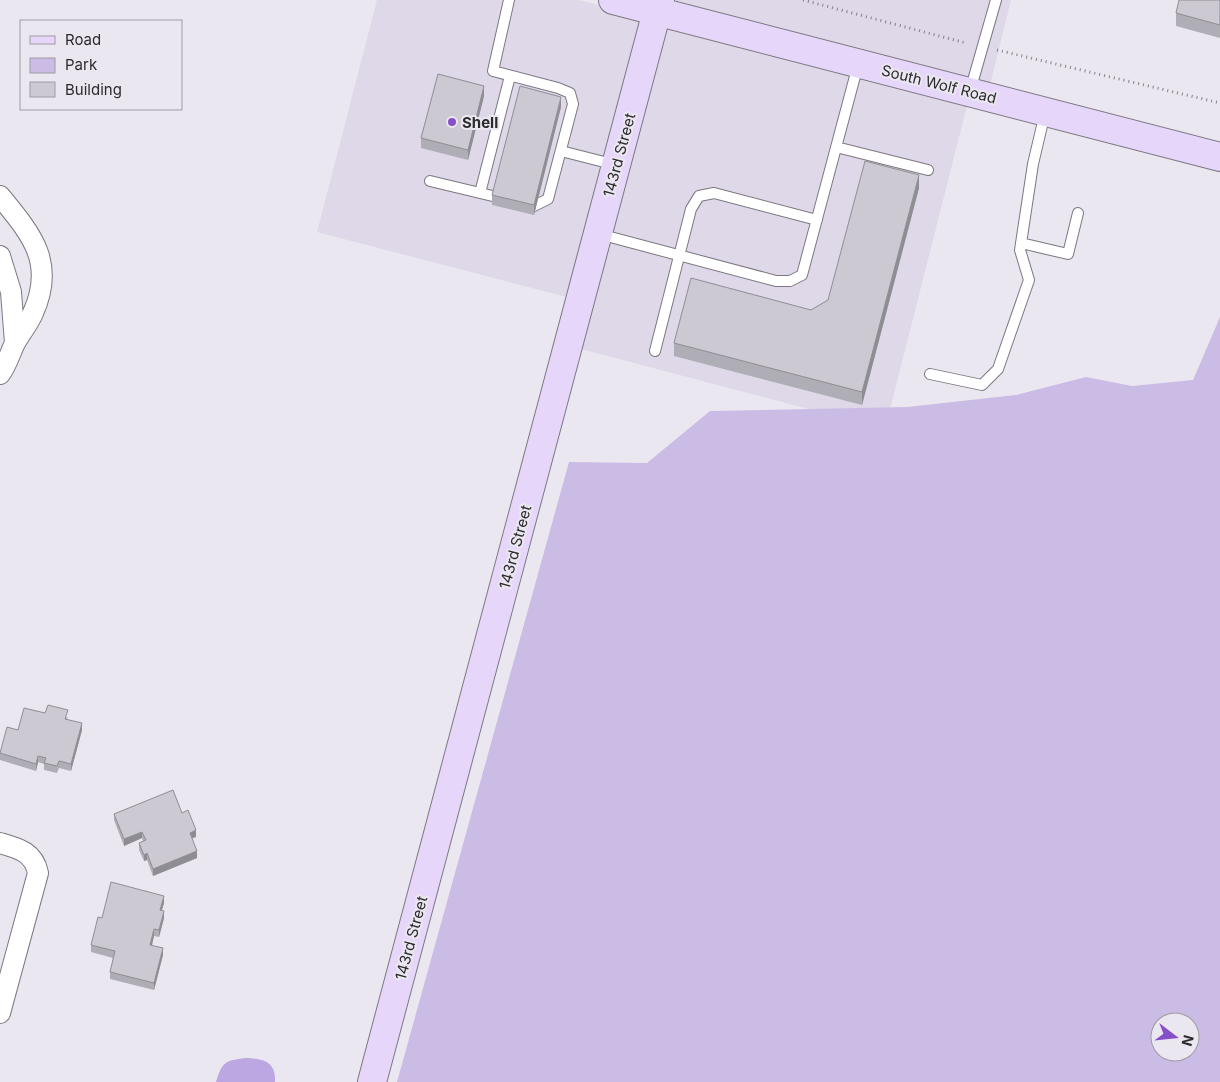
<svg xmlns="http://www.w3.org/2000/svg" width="1220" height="1082" viewBox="0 0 1220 1082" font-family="Inter,sans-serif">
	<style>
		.built { fill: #ded8e8 }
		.green { fill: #cbbce5; fill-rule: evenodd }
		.water { fill: #bda7e2 }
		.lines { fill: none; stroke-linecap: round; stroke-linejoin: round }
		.lane-casing { stroke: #7b7881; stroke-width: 12 }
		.street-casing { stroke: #7b7881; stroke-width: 22 }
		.secondary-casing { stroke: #7b7881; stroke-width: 30 }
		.path { stroke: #838187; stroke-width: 3; stroke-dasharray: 1 4; stroke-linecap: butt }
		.lane { stroke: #fff; stroke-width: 10 }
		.street { stroke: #fff; stroke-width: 20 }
		.secondary { stroke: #e6d7fa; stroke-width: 28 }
		.wall { fill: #afadb5 }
		.shaded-wall { fill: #8f8d94 }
		.building { fill: #ccc9d3; stroke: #8f8d94 }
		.poi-dot { fill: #8750c8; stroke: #ebe7f1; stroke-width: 2 }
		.labels { text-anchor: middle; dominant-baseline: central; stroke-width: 4; stroke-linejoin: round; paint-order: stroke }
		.street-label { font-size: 15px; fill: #2b2a2d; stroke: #ebe7f1 }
		.poi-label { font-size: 15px; font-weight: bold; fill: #2b2a2d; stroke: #ebe7f1; text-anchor: start }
	</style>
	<rect width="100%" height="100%" fill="#ebe7f1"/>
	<path class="built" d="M377 0H579L647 17 574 299 317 232Z
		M668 0H1011L989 89Z
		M664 21 968 102 885 429 577 348Z"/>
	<path class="green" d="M1220 317V1082H397L569 462 647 463 710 411 907 407 1016 395 1086 377 1132 386 1193 380ZM1160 1022H1190V1052H1160Z"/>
	<path class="water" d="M247 1058C264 1059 276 1062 275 1082H216C222 1061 226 1060 247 1058Z"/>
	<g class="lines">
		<g class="lane-casing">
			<path id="lane" d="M509 0 493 71 558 88 570 93 573 104 548 199 534 206 524 203
				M970 91 996 0
				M836 147 928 170
				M561 151 616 165
				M430 181 505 199
				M480 193 510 76
				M599 234 776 281H790L802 275 858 65
				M1021 243 1068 254 1078 213
				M655 351 691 209 699 196 714 193 817 220
				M930 374 982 385 998 369 1029 280 1020 250 1033 164 1045 113"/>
		</g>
		<g class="street-casing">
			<path id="street" d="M0 196C31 234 56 262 33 313 29 323 21 332 15 343 10 353 7 365 0 374
				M0 256 11 292 15 343
				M0 843C18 848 34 852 38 873L0 1013"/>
		</g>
		<g class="secondary-casing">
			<path id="secondary" d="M613 0 1220 157
				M372 1082 660 0"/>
		</g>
		<path class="path" d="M803 0 966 43
			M997 50 1220 103"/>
		<use href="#lane" class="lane"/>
		<use href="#street" class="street"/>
		<use href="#secondary" class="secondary"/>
	</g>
	<path class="wall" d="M1220 0V38L1176 26V13Z
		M484 96 468 160 421 148V138Z
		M561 107 534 215 492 205V195Z
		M919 188 862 405 674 356V343L811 310 828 300Z
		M68 717 67 719 82 730 71 771 59 768 57 773 44 770V764L38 762 36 771 0 760V753L18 730Z
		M182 813 196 837 192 838 197 858 153 876 147 860 144 861 139 850V843L143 841 142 838 124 846 114 820V814Z
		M164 903 162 910 164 918 159 937 154 936 152 946 163 955 154 990 110 979V972L113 958 91 952V945L102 918Z"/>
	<path class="shaded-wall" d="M484 86V96L468 160V150Z
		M561 97V107L534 215V205Z
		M919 175V188L862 405V392Z
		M82 723V730L71 771V764Z
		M38 756V762L36 771V764Z
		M196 830V837L190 839V833Z
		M142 832V838L124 846V839Z
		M197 851V858L153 876V869Z
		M147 853V860L144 861V855Z
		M164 896V903L160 916V910Z
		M164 911V918L159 937V930Z
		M154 929V936L150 952V945Z
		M163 948V955L154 990V983Z"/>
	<path class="building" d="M1179 0H1220V25L1176 13Z
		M438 74 484 86 468 150 421 138Z
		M520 86 561 97 534 205 492 195Z
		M865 161 919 175 862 392 674 343 691 278 811 310 828 300Z
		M48 705 68 710 65 719 82 723 71 764 59 761 57 766 44 763 46 758 38 756 36 764 0 753 7 727 18 730 24 708 45 713Z
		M173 790 182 813 188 810 196 830 190 833 197 851 153 869 147 853 144 855 139 843 146 840 142 832 124 839 114 814Z
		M111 882 164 896 160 910 164 911 159 930 154 929 150 945 163 948 154 983 110 972 115 951 91 945 98 917 102 918Z"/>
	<circle class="poi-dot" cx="452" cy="122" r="5"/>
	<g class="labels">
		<g class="street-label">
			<text transform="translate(939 84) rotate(14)">South Wolf Road</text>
			<text transform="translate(619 155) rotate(-75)">143rd Street</text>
			<text transform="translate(515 547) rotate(-75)">143rd Street</text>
			<text transform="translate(411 938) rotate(-75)">143rd Street</text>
		</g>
		<g class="poi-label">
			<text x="462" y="122">Shell</text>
		</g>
	</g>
	<rect x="20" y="20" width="162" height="90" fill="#ebe7f1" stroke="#9e9ba3"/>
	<rect x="30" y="36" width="25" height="8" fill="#e6d7fa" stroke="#9e9ba3"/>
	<text x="65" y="45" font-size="15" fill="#2b2a2d">Road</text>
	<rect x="30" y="58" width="25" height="15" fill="#cbbce5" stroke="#9e9ba3"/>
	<text x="65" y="70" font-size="15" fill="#2b2a2d">Park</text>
	<rect x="30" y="82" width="25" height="15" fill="#ccc9d3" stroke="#9e9ba3"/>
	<text x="65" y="95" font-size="15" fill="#2b2a2d">Building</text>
	<g transform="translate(1175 1037) rotate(106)"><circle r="24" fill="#ebe7f1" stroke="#9e9ba3"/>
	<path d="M0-4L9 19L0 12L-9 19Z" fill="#8750c8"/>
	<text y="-8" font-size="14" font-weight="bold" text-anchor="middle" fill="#2b2a2d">N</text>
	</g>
</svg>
